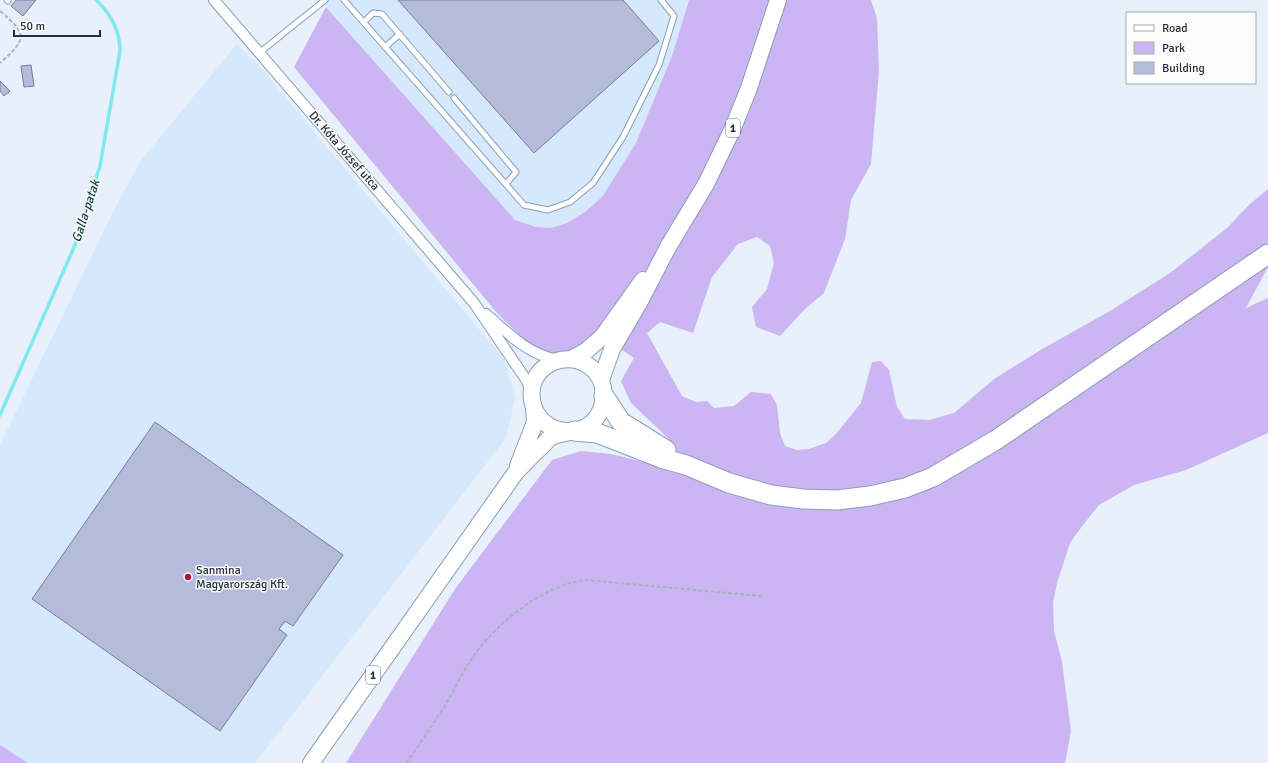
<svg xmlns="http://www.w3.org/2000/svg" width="1268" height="763" viewBox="0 0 1268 763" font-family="Signika,sans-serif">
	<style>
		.built { fill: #d6e8fb }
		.green { fill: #ccb5f3 }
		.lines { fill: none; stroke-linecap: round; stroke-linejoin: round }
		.stream { stroke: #7fe9ee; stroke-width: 3.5 }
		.building { fill: #b5bcdb; stroke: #767c98 }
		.lane-casing { stroke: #889fb7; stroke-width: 7 }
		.street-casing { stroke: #889fb7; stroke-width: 12 }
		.primary-casing { stroke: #889fb7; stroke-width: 18 }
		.highway-casing { stroke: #889fb7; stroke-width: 21 }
		.path { stroke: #a9b2bd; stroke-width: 2; stroke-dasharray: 4 2; stroke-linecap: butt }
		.lane { stroke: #fff; stroke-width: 5 }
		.street { stroke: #fff; stroke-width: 10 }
		.primary { stroke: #fff; stroke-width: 16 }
		.highway { stroke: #fff; stroke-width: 19 }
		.poi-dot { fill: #ac1636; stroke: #fcfcfc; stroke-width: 1.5 }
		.labels { text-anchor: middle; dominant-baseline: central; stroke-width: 3; stroke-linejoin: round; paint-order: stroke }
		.shield { fill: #fcfcfc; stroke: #666d74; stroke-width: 1 }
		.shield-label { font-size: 11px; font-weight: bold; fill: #26303a }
		.street-label { font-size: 12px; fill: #26303a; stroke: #fcfcfc }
		.poi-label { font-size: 12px; fill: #26303a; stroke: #fcfcfc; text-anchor: start }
		.water-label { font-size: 13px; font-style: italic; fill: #0c3f41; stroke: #fcfcfc }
	</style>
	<rect width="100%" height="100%" fill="#e7f0fb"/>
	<path class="built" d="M321 0H689L672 56 636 143 602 197 585 212 567 223 551 228 536 227 515 220Z
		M237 44 261 68 504 359 515 398 506 438 255 763H28L0 745V445L116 206 142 159Z"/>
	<path class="green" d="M689 0H871L877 18 879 71 871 164 851 200 845 239 824 293 805 309 780 336 756 327 752 307 767 289 774 263 770 246 757 237 738 244 712 277 693 333 660 322 647 333 682 396 696 402 707 401 714 408 734 406 751 392 771 394 777 405 780 433 785 446 797 450 809 449 826 443 836 434 861 403 872 362 881 361 889 370 897 407 905 419 929 420 954 413 994 379 1044 348 1110 311 1170 273 1227 228 1250 204 1268 189V267L1246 308 1268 298V433L1186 470 1134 485 1099 505 1083 525 1070 543 1057 583 1053 603 1054 631 1062 662 1071 731 1065 763H346L455 589 552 460 581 451 611 454 664 467 672 442 631 403 621 381 634 358 603 337 557 357 526 342 497 313 294 67 326 7 515 220 536 227 551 228 567 223 585 212 602 197 636 143 672 56Z
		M0 745 28 763H0Z"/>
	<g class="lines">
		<path class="stream" d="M0 415 75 245 100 166 120 51C120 30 111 14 96 0"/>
	</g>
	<path class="building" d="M16 0H36L23 16 11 6Z
		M398 0H623L659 41 534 153Z
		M31 65 34 86 24 87 21 66Z
		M0 81 10 91 4 96 0 91Z
		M155 422 343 555 293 626 285 621 279 629 287 635 220 731 32 599Z"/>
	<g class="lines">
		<g class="lane-casing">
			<path id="lane" d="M7 0 8 1
				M344 0 524 205 548 210 570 202 593 183 623 137 659 65 674 16 661 0
				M364 22 373 13 382 14 449 92
				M385 47 400 34
				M259 53 325 0
				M454 98 516 172 506 184"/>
		</g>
		<g class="street-casing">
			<path id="street" d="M214 0 474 303 527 381 531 393
				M486 314C509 334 527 354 558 360"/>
		</g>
		<g class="primary-casing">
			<path id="primary" d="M571 359 586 351 603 336 643 280
				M601 380 612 349 639 303 668 247 706 184 733 128 749 88 778 0
				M518 466 535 422 534 408
				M311 763 516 472C525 463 533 454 542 446 545 443 548 439 551 437 561 432 575 433 586 427 608 414 610 381 589 366 581 360 570 358 560 360 516 370 525 435 574 431"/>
		</g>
		<g class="highway-casing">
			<path id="highway" d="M604 396 621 422 666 450
				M574 431 597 433 661 458 686 465 729 483 771 495 803 499 837 500 870 496 905 488 933 477 996 440 1268 254"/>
		</g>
		<path class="path" d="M0 11C28 35 27 39 0 63
			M407 763C419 744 432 726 444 707 454 690 462 673 473 657 496 623 545 584 586 580L761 596"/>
		<use href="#lane" class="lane"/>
		<use href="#street" class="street"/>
		<use href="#primary" class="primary"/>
		<use href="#highway" class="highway"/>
	</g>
	<circle class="poi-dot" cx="188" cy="577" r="4"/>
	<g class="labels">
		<g class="shield">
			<rect x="726" y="119" width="14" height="18" rx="3"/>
			<rect x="366" y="666" width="14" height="18" rx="3"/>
		</g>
		<g class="shield-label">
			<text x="733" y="128">1</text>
			<text x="373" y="675">1</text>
		</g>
		<g class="street-label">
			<text transform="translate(344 151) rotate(49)">Dr. Kóta József utca</text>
		</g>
		<g class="poi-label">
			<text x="196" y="570">Sanmina<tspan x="196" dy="14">Magyarország Kft.</tspan></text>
		</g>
		<g class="water-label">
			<text transform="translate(86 211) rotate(-72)">Galla-patak</text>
		</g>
	</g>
	<rect x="1126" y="12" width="130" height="72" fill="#fcfcfc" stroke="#a6aaae"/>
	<rect x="1134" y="25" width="20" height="6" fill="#ffffff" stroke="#a6aaae"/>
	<text x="1162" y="32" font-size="12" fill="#26303a">Road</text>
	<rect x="1134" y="42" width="20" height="12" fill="#ccb5f3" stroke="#a6aaae"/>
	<text x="1162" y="52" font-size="12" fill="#26303a">Park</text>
	<rect x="1134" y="62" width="20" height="12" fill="#b5bcdb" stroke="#a6aaae"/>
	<text x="1162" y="72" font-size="12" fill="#26303a">Building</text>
	<path d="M14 30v6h86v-6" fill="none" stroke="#26303a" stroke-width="2"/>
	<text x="20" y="30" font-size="12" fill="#26303a" stroke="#fcfcfc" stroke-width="3" paint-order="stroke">50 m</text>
</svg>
